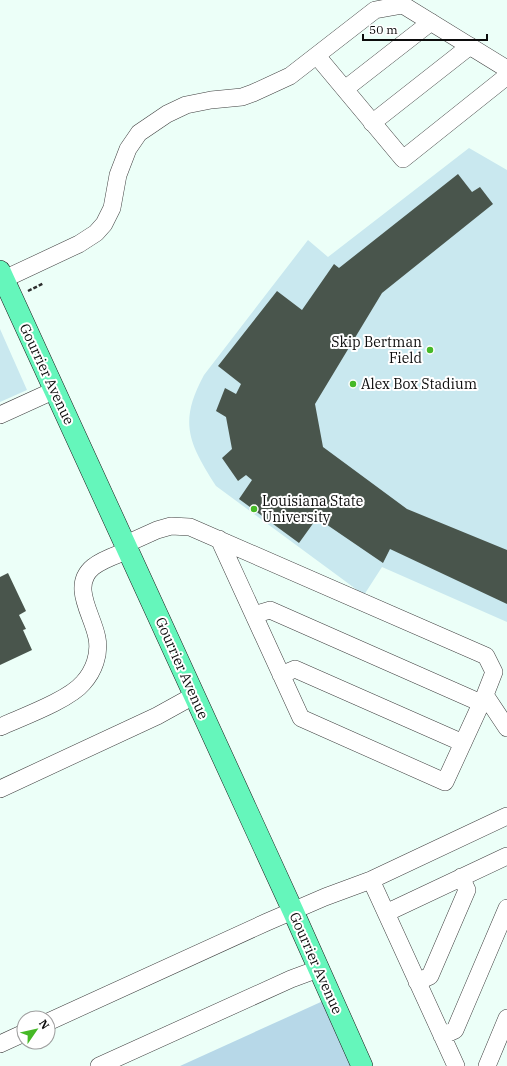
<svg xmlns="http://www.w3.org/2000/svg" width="507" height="1066" viewBox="0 0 507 1066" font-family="'IBM Plex Serif',serif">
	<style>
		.green { fill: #b7d8e8 }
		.pitch { fill: #c9e8ef }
		.building { fill: #49554c }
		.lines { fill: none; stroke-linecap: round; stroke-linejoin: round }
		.minor-casing { stroke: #3f3f3f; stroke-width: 18 }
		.major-casing { stroke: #1d1d1d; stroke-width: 22 }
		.path { stroke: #2e2e2e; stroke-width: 2.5; stroke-dasharray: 4 2; stroke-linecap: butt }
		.minor { stroke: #fff; stroke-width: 17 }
		.major { stroke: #65f6bb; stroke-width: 21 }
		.poi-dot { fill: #46b927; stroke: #fff; stroke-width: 1.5 }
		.labels { text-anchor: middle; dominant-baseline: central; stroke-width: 4; stroke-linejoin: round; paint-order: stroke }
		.poi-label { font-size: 14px; fill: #0c0c0c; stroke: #fff; text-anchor: start }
		.street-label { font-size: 14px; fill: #0c0c0c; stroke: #fff }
	</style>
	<rect width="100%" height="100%" fill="#ecfff8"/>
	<path class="green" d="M323 1001 351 1066H180Z"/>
	<path class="pitch" d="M469 148 507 170V622L382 567 364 595 216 486C189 443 178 423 204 375L308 240 328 257Z
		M0 329 27 390 0 402Z"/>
	<path class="building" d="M458 174 472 192 480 187 493 204 382 293 315 404 323 447 407 509 507 550V604L390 549 383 563 317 518 299 543 239 499 252 480 246 475 238 481 222 458 232 449 226 417 216 411 225 388 236 394 241 384 218 366 277 291 302 310 334 264 339 268Z
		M8 573 26 611 19 615 26 629 23 630 32 650 0 665V577Z"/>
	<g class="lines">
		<g class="minor-casing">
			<path id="minor" d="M317 56 403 159 507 76
				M345 89 431 22
				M372 123 470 46
				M0 281 79 244 96 233 104 224 112 208 118 175 128 149 139 133 167 114 186 105 211 100 242 97 253 93 290 76 375 10 403 5 507 69
				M0 415 55 390
				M219 539 301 718 445 782 485 695
				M126 544 157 530 171 526 190 527 486 656 494 672 485 695 507 728
				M254 615 270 610 481 703
				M281 675 295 669 463 743
				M0 727C22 717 69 700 83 683 94 671 100 654 97 638 93 615 70 586 93 567 103 559 117 555 129 550
				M0 789 157 716 195 695
				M371 880 456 1066
				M386 913 507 856
				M417 982 430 976 467 890 461 877
				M48 1022 267 922 325 897 371 880 507 816
				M442 1036 455 1030 507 908
				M0 1044 24 1033
				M99 1066 291 979 318 969
				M487 1066 507 1018"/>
		</g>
		<g class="major-casing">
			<path id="major" d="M0 271 293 911 362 1066"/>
		</g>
		<path class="path" d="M28 291 44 283"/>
		<use href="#minor" class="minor"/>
		<use href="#major" class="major"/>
	</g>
	<g class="poi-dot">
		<circle cx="430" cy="350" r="4"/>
		<circle cx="353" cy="384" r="4"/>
		<circle cx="254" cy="509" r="4"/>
	</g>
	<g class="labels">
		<g class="poi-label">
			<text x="422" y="342" text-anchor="end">Skip Bertman<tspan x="422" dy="16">Field</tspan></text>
			<text x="361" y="384">Alex Box Stadium</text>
			<text x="262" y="501">Louisiana State<tspan x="262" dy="16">University</tspan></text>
		</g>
		<g class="street-label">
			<text transform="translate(47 374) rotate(65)">Gourrier Avenue</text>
			<text transform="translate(182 668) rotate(66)">Gourrier Avenue</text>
			<text transform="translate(316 963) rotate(66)">Gourrier Avenue</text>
		</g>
	</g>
	<g transform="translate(36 1030) rotate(56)"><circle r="19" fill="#ffffff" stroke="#9e9e9e"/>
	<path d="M0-3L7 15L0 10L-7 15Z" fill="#46b927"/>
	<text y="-6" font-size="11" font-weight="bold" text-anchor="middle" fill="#0c0c0c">N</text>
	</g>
	<path d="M363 34v6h124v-6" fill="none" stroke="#0c0c0c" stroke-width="2"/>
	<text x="369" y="34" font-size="12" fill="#0c0c0c" stroke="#ffffff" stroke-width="3" paint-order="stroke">50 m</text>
</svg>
